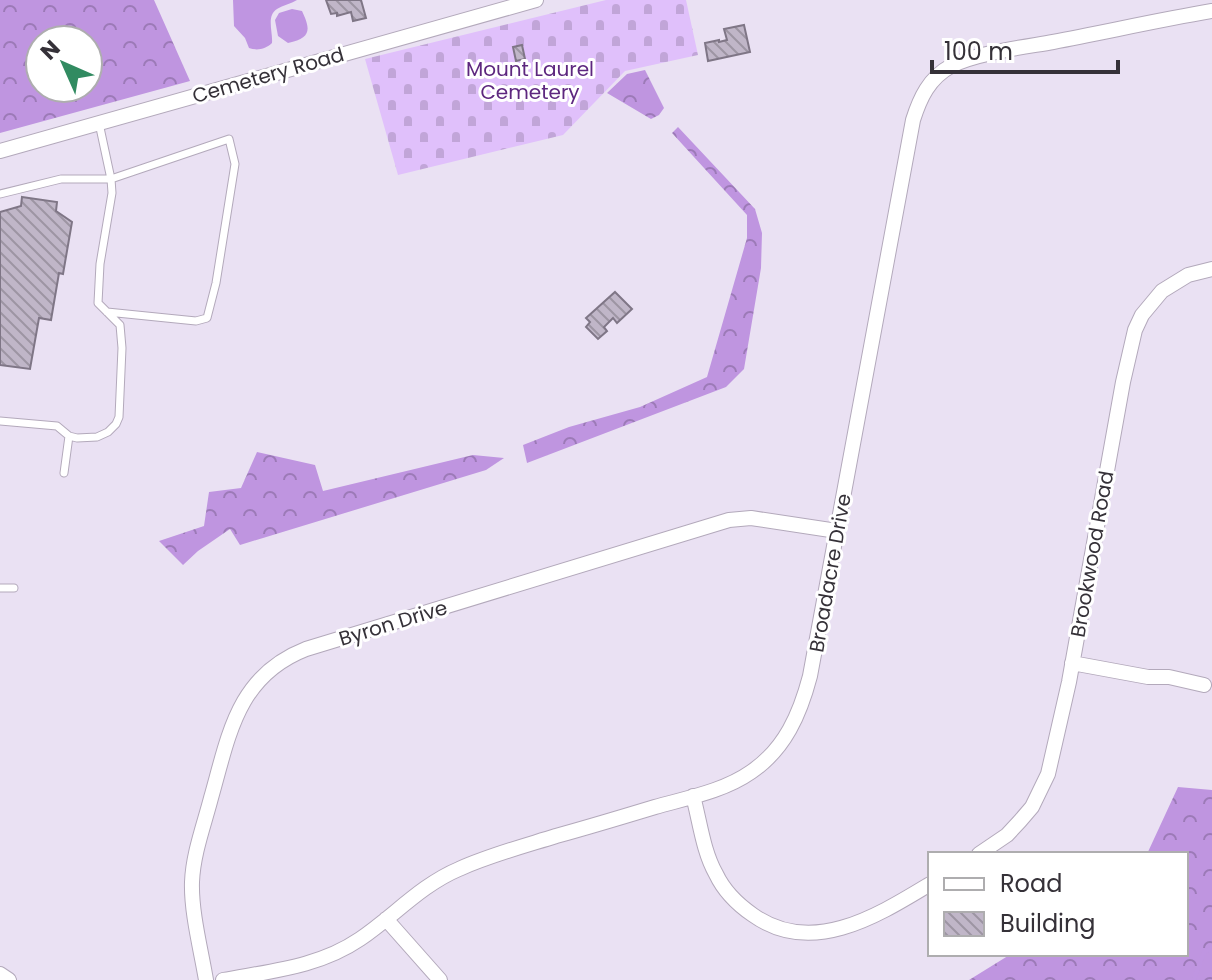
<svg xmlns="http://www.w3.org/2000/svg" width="1212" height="980" viewBox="0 0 1212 980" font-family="Poppins,sans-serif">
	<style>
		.forest { fill: url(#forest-crowns); fill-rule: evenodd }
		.cemetery { fill: url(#cemetery-stones) }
		.water { fill: #bf95e1 }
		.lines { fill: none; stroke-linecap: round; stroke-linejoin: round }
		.stream { stroke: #bf95e1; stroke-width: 4 }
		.building { fill: url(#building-back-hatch); stroke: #7f7686; stroke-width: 2 }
		.service-casing { stroke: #b3a9bb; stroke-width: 9 }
		.minor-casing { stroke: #b3a9bb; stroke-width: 16 }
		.service { stroke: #fff; stroke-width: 7 }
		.minor { stroke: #fff; stroke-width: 14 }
		.labels { text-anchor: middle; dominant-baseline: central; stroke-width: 6; stroke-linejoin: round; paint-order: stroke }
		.park-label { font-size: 20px; fill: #5d277f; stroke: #fff }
		.street-label { font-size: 20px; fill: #353138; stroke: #fff }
	</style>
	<defs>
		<pattern id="forest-crowns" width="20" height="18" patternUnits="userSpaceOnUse" patternTransform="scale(2)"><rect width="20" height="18" fill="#bf95e0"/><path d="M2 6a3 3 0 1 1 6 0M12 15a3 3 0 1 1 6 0" fill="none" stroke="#9c7ab7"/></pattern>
		<pattern id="cemetery-stones" width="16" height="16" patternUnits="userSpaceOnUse" patternTransform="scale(2)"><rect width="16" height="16" fill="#e0c0fb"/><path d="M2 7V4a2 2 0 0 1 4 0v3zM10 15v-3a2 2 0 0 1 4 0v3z" fill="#c1a5d8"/></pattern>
		<pattern id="building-back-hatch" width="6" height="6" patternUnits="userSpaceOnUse" patternTransform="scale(2)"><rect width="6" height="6" fill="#c0b6c8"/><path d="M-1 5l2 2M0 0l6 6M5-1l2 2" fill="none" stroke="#9d95a3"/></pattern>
	</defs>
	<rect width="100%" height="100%" fill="#eae1f3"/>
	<path class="forest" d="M0 0H154L190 81 0 133ZM88 40V88H40V40Z
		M645 70 664 108 659 115 651 119 607 93 627 74Z
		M678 127 755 209 762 233 761 268 744 369 726 387 527 463 523 445 569 427 640 407 707 377 747 238V215L672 133Z
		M257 452 315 465 323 491 473 455 504 458 486 470 240 545 230 529 198 551 183 565 159 541 204 526 209 492 241 488Z
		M1178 787 1212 790V980H969L1011 954H1186V854H1147Z"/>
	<path class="cemetery" d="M606 0H686L698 55 625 71 563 135 398 175 365 59Z"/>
	<path class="water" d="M233 0H297C291 4 283 5 277 9 266 16 273 32 272 43 266 49 257 51 249 48L245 38 234 26Z
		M292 9 302 11C311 30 311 38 288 43L278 36 275 20 279 13Z"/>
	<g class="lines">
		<path class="stream" d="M1194 980 1204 952 1212 948"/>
	</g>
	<path class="building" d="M326 0H361L366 18 353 21 351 12 337 16V13L331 14Z
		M744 25 750 52 708 61 705 43 719 40V42L727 40 724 29Z
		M522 45 525 59 516 61 513 47Z
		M22 197 57 202 56 211 72 222 63 274 59 273 51 320 39 318 30 369 0 365V212L21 206Z
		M615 292 632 309 617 323 613 318 604 327 607 331 598 339 586 327 590 322 586 318Z"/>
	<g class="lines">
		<g class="service-casing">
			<path id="service" d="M0 194 61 179H111L229 139 235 164 216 283 207 318 196 321 107 312
				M0 421 57 426 69 436 77 438 97 437 108 432 116 424 119 417 122 348 120 325 98 303 100 264 112 193 111 179 99 123
				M64 473 69 436
				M0 588H14"/>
		</g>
		<g class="minor-casing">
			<path id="minor" d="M0 151 536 0
				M1072 663 1148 677H1169L1204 685
				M693 796C700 822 703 851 716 874 724 891 737 904 753 915 812 957 877 916 930 884
				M979 854 1007 835 1020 821 1032 807 1048 774 1069 682 1123 382 1135 330 1142 315 1162 291 1188 275 1212 269
				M386 919 440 980
				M0 974 9 980
				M206 980C201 950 191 912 192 882 193 854 204 825 211 798 229 735 237 676 306 649L729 520 751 518 837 531
				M223 980C271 971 319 967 360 939 394 916 421 885 459 869 490 855 524 846 556 836 589 827 622 817 655 807 687 798 724 791 751 772 785 749 800 714 810 676L913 120C920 98 929 78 951 66 976 53 1025 47 1053 42 1106 32 1159 20 1212 11"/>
		</g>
		<use href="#service" class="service"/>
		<use href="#minor" class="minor"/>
	</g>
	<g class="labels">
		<g class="park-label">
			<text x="530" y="69">Mount Laurel<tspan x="530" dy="23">Cemetery</tspan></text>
		</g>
		<g class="street-label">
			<text transform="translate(268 75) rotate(-16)">Cemetery Road</text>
			<text transform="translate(1092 554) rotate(-80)">Brookwood Road</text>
			<text transform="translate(830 573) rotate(-80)">Broadacre Drive</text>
			<text transform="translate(393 623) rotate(-17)">Byron Drive</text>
		</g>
	</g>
	<rect x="928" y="852" width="260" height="104" fill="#ffffff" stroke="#aeadaf" stroke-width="2"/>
	<rect x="944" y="878" width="40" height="12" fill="#ffffff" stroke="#aeadaf" stroke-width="2"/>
	<text x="1000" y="892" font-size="24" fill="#353138">Road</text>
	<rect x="944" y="912" width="40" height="24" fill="url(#building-back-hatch)" stroke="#aeadaf" stroke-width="2"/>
	<text x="1000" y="932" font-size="24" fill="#353138">Building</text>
	<g transform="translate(64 64) rotate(315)"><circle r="38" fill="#ffffff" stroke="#aeadaf" stroke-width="2"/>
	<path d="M0-6L14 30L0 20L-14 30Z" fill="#318b61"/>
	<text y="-12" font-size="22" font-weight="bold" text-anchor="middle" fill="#353138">N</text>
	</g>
	<path d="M932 60v12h186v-12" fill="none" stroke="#353138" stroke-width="4"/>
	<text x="944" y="60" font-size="24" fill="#353138" stroke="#ffffff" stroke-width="6" paint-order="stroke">100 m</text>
</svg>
